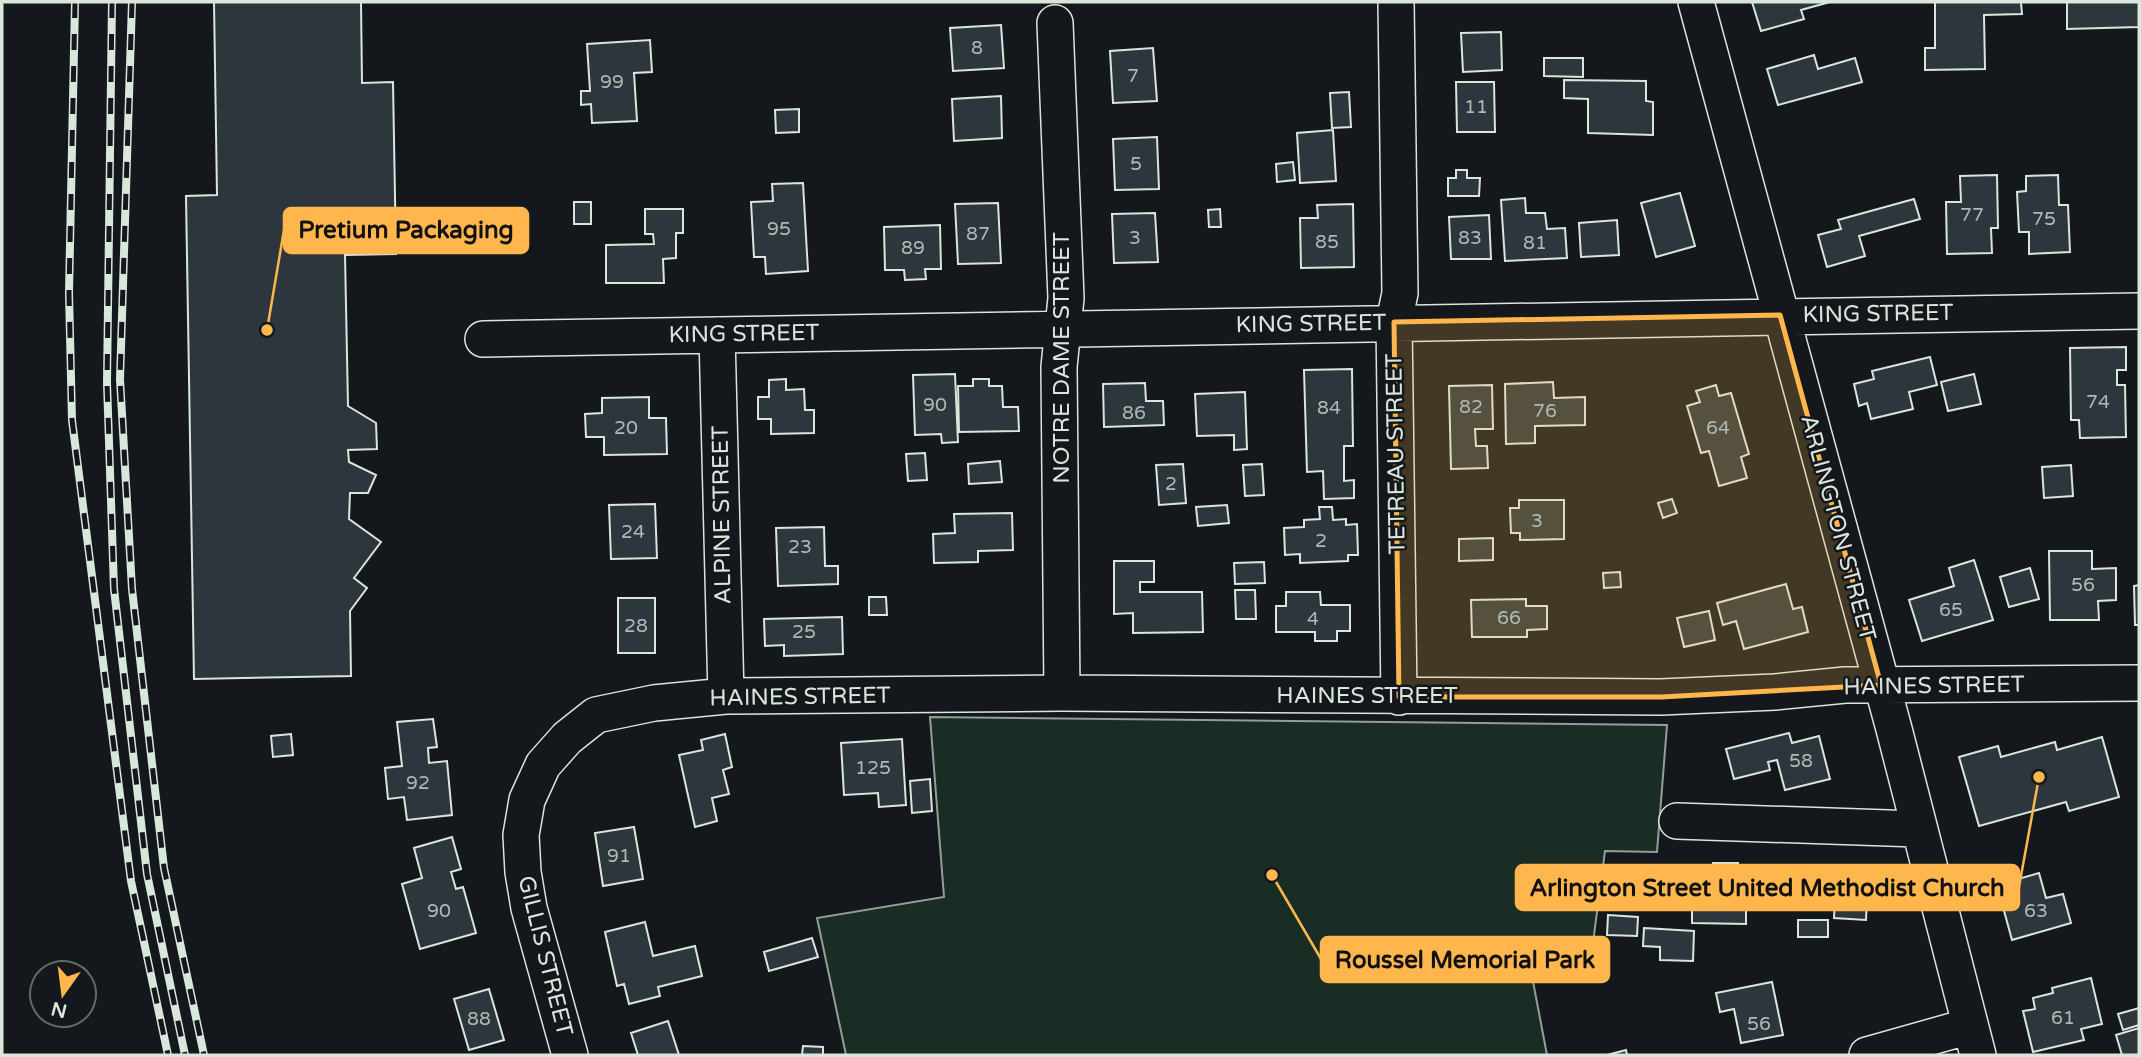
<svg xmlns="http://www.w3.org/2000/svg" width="2141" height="1057" viewBox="0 0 2141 1057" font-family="'Varela Round',sans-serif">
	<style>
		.park { fill: #1a2d24; stroke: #939e99; stroke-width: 2 }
		.building { fill: #2c363c; stroke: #d8e6dc; stroke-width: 2 }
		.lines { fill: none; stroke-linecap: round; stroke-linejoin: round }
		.minor-casing { stroke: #d8e6dc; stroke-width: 38 }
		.minor { stroke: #14181c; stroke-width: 35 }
		.rail-casing { stroke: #d8e6dc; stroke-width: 8 }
		.rail { stroke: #14181c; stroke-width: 5; stroke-dasharray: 16; stroke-linecap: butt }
		.marked { fill: #ffb74d; fill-opacity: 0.2; stroke: #ffb74d; stroke-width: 5; stroke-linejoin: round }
		.labels { text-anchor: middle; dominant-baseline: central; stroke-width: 5; stroke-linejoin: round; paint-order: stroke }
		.number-label { font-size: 19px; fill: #adbab4 }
		.street-label { font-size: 23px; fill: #d8e6dc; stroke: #14181c }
		.leader { fill: none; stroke: #ffb74d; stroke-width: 2.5 }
		.callout-dot { fill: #ffb74d; stroke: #14181c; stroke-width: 2.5 }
		.callout { fill: #ffb74d; stroke: #ffb74d; stroke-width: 2.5 }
		.callout-label { font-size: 24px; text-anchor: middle; font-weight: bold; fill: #111 }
	</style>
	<rect width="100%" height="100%" fill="#14181c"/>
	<path class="park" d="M930 717 1667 725 1657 852 1605 851 1591 958 1531 971 1547 1055H846L817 918 944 897Z"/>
	<path class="building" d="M214 2H361L362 83 393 82 396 254 345 255 348 406 376 423 377 449 348 450 349 462 376 475 368 493H350L349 519 381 542 354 578 367 588 350 611 351 676 194 679 186 196 217 195Z
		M1752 2H1830L1801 10 1804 19 1761 31Z
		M1935 2H2021L2022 14 1984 15 1985 69 1925 70V48H1935Z
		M2067 2H2139V27L2067 29Z
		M1001 25 1004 68 953 71 950 28Z
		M1501 32 1502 70 1463 72 1461 33Z
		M650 40 652 72 634 73 637 121 592 123 591 104 581 105V91H590L587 44Z
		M1153 48 1157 101 1113 103 1110 51Z
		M1814 55 1818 69 1855 58 1862 82 1778 105 1767 69Z
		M1544 58H1583V77L1544 76Z
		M1564 80 1646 81V101L1653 102V135L1588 133V99L1564 98Z
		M1456 82H1494L1495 132H1457Z
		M1349 92 1351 127 1332 128 1330 93Z
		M1001 96 1002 138 954 141 952 99Z
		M799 109V132L776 133 775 110Z
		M1333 130 1336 181 1300 183 1297 133Z
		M1157 137 1159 189 1115 190 1113 139Z
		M1293 162 1295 180 1277 182 1276 164Z
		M1456 170H1467V178H1480L1479 196H1448V178H1456Z
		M1997 175 1998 228H1991L1992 253 1947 254 1946 202H1961L1960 176Z
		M2058 175 2059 205H2068L2070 252 2029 254V232H2019L2017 192 2026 191V176Z
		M803 183 808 271 766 274 765 257H754L751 202 773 201 772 184Z
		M1680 193 1695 246 1656 257 1641 203Z
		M1525 198 1526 213H1545L1547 229 1565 228 1567 258 1505 261 1501 200Z
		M1914 199 1920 219 1859 236 1865 256 1827 267 1818 235 1841 229 1838 220Z
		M574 202H591V224H574Z
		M998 203 1001 263 958 264 955 204Z
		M1353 204 1354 267 1301 268 1300 218H1318L1317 205Z
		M645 209H683V233H676V258L663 259 664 283H606V245L654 244 653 234H645Z
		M1220 209 1221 227H1209L1208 210Z
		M1155 213 1158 262 1114 263 1112 214Z
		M1489 215 1491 259H1451L1449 217Z
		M1617 220 1619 255 1581 257 1579 223Z
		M940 225 941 269H925L926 279 905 280 904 270H885L884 227Z
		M2126 347V370H2117V385H2125L2126 437 2080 438 2079 420H2071L2070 348Z
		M1930 357 1937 385 1909 392 1913 409 1871 419 1867 403 1859 406 1854 384 1874 379 1872 371Z
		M1352 369 1353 446H1344V481L1354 480V498L1324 499 1323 471 1307 472 1304 370Z
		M955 374 958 442 942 443 941 434 915 435 913 375Z
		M1974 374 1981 404 1948 411 1941 382Z
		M786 379V390L804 389 805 410H814V433L771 434V419H758V397H769V380Z
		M973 379H989V386H1002L1003 407H1018L1019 431 959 432 958 386H973Z
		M1553 382 1554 398 1585 397V425L1535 426V443L1506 444 1505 384Z
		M1145 383 1146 401H1163L1164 425 1104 427 1103 384Z
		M1492 385 1493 429H1475L1476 446H1487L1488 468 1451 469 1449 386Z
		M1716 385 1719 396 1731 393 1749 454 1741 457 1747 478 1719 486 1709 451 1701 453 1687 406 1700 402 1696 391Z
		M1245 392 1247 449 1234 450V435L1197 436 1195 394Z
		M649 397V418H666L667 454 604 455V437H586L585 414 602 413V398Z
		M925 453 927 480 908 481 906 454Z
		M1000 461 1002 482 969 484 968 464Z
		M1183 464 1186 503 1159 505 1156 465Z
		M1262 464 1264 495 1245 496 1243 465Z
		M2071 465 2073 496 2044 498 2042 467Z
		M1672 499 1677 513 1663 518 1658 503Z
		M1519 500H1564V539L1520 540V533H1511L1510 508H1519Z
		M655 504 657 558 611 559 609 505Z
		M1227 505 1229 523 1198 526 1196 507Z
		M1319 507H1332L1333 520 1346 519V525L1357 524 1358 555H1348V561L1300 563V554L1285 555 1284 528 1304 527V520L1320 519Z
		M1012 513 1013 550 978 551V562L934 563 933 534 955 533 954 514Z
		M824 527 825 566H838V584L778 586 776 528Z
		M1493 538V560L1459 561V539Z
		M2049 551H2092V569L2116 568V600L2098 601 2099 620H2050Z
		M1974 560 1993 620 1922 641 1909 600 1954 586 1949 568Z
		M1114 561H1154V582H1140V592H1202L1203 632 1133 633V613L1114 614Z
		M1264 562 1265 583 1235 584 1234 563Z
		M2030 568 2039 599 2009 607 2000 577Z
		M1620 572 1621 587 1604 588 1603 573Z
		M1786 584 1793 609 1802 607 1808 632 1744 649 1736 621 1723 625 1717 603Z
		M2139 585V625H2135L2134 586Z
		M1235 590H1255L1256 619H1236Z
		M1286 592H1320L1321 605H1350V631H1337V641H1315V632H1276V606H1286Z
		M869 597H886L887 615H869Z
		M618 598H655V653H618Z
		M1526 599V606H1547V629L1527 630V637H1472L1471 600Z
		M1709 611 1715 640 1684 647 1677 618Z
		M842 617 843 654 784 656V645L765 646 764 619Z
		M433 719 437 747 428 748 429 763 447 761 452 815 407 820 404 797 388 799 385 768 402 766 397 722Z
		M1789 733 1792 743 1819 736 1830 779 1785 790 1777 760 1768 762 1770 770 1734 779 1726 749Z
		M291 734 293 755 273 757 271 736Z
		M725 734 732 767 723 770 729 794 712 798 717 821 695 827 679 755 703 750 701 740Z
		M2102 737 2119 797 2069 811 2066 802 1979 826 1959 757 1998 746 2001 757 2055 742 2057 750Z
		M902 739 906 805 879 807 878 793 844 795 841 743Z
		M930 779 932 811 912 813 910 781Z
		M634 827 643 879 603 886 595 833Z
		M452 837 461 869 451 872 456 889 463 887 476 933 420 949 402 884 422 878 414 848Z
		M1713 863H1738V875H1746V924L1692 923V898L1707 899 1708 873H1714Z
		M2039 873 2046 898 2063 894 2071 923 2012 940 1997 885Z
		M1836 875 1868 876 1866 920 1834 918Z
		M1608 915 1638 917 1637 936 1607 935Z
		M1798 920H1828V937H1798Z
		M645 922 653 956 695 946 702 976 658 987 660 996 629 1004 624 984 617 986 605 932Z
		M1644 928 1694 931 1693 961 1660 960V947L1643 946Z
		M812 938 818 957 769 971 764 952Z
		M2091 978 2102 1024 2081 1029 2084 1040 2033 1052 2023 1011 2035 1009 2033 998 2053 993 2052 988Z
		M1772 982 1783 1035 1741 1043 1734 1009 1720 1012 1716 993Z
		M489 989 504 1040 469 1050 454 999Z
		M2139 1008V1025L2123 1030 2118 1014Z
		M668 1021 679 1055H638L631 1033Z
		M2139 1028V1055H2122L2116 1035Z
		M803 1046 823 1047V1055H802Z
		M1626 1050 1627 1055H1607Z"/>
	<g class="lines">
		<g class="minor-casing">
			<path id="minor" d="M1396 2 1400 293 1394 322 1399 697
				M1696 2 1894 729 1978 1055
				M1055 23 1066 298 1059 367 1062 693
				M717 335 726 696
				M483 339 2139 311
				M1677 821 1918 829
				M570 1055 529 908 523 872 521 835 527 800 543 765 567 738 596 715 654 703 726 696 1062 693 1661 697 1775 692 1845 685 2139 683
				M1867 1055 1970 1026"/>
		</g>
		<use href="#minor" class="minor"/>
		<g class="rail-casing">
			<path id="rail" d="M75 2 69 293 72 420 131 881 168 1055
				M112 2 107 383 114 589 147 874 185 1055
				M132 2 120 379 132 589 164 868 204 1055"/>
		</g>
		<use href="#rail" class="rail"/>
	</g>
	<path class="marked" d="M1780 315 1881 685 1661 697H1399L1394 322Z"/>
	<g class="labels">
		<g class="number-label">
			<text x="977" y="48">8</text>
			<text x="1133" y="76">7</text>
			<text x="612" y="82">99</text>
			<text x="1476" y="107">11</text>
			<text x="1136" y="164">5</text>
			<text x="1972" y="215">77</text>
			<text x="2044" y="219">75</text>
			<text x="779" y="229">95</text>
			<text x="978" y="234">87</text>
			<text x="1135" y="238">3</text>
			<text x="1470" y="238">83</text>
			<text x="1327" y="242">85</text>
			<text x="1535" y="243">81</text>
			<text x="913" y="248">89</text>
			<text x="2098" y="402">74</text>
			<text x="935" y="405">90</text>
			<text x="1471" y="407">82</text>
			<text x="1329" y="408">84</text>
			<text x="1545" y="411">76</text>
			<text x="1134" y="413">86</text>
			<text x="626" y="428">20</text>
			<text x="1718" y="428">64</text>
			<text x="1171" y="484">2</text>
			<text x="1537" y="521">3</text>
			<text x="633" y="532">24</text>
			<text x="1321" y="541">2</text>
			<text x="800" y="547">23</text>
			<text x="2083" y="585">56</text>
			<text x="1951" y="610">65</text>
			<text x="1509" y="618">66</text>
			<text x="1313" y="619">4</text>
			<text x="636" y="626">28</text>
			<text x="804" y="632">25</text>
			<text x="1801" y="761">58</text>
			<text x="873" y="768">125</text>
			<text x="418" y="783">92</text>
			<text x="619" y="856">91</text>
			<text x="439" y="911">90</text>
			<text x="2036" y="911">63</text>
			<text x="2063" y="1018">61</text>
			<text x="479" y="1019">88</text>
			<text x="1759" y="1024">56</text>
		</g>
		<g class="street-label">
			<text transform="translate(1878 314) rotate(-1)">KING STREET</text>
			<text transform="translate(1311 324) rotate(-1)">KING STREET</text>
			<text transform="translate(744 334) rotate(-1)">KING STREET</text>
			<text transform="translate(1062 358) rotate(-90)">NOTRE DAME STREET</text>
			<text transform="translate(1396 454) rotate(-91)">TETREAU STREET</text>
			<text transform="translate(722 515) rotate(-91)">ALPINE STREET</text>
			<text transform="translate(1838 528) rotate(75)">ARLINGTON STREET</text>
			<text transform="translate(1934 686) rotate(-1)">HAINES STREET</text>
			<text x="1367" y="696">HAINES STREET</text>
			<text transform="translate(800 697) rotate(-1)">HAINES STREET</text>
			<text transform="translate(545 956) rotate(76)">GILLIS STREET</text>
		</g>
	</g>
	<path class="leader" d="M267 330L284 230M2039 777L2019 887M1272 875L1321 959"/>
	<g class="callout-dot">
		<circle cx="267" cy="330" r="7"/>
		<circle cx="2039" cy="777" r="7"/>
		<circle cx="1272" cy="875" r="7"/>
	</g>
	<g class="callout">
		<rect x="284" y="208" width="244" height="45" rx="7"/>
		<rect x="1516" y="865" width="503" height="45" rx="7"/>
		<rect x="1321" y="937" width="288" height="45" rx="7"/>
	</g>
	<g class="callout-label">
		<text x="406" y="238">Pretium Packaging</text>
		<text x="1767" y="896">Arlington Street United Methodist Church</text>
		<text x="1465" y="968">Roussel Memorial Park</text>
	</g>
	<rect width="2141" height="1057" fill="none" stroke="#d8e6dc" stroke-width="7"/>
	<g transform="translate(63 994) rotate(194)"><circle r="33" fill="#14181c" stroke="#626a69" stroke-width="2"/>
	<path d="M0-5L12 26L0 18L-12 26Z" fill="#ffb74d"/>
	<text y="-10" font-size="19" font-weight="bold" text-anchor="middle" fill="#d8e6dc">N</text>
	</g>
</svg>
